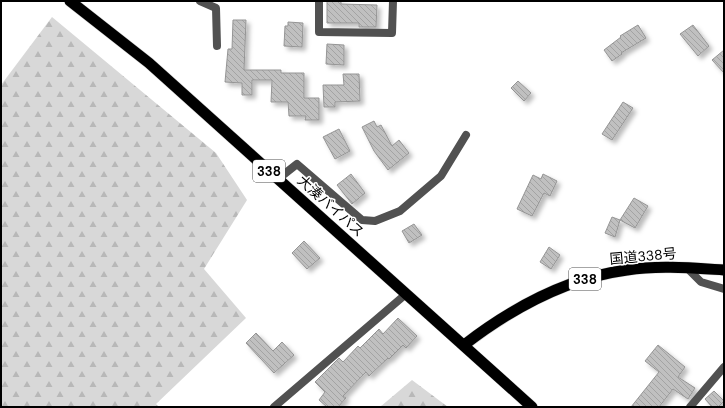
<svg xmlns="http://www.w3.org/2000/svg" width="725" height="408" viewBox="0 0 725 408" font-family="'DM Sans','Noto Sans JP',sans-serif">
	<style>
		.forest { fill: url(#forest-firs) }
		.building { fill: url(#building-back-hatch); stroke: #959595; filter: url(#shadow) }
		.lines { fill: none; stroke-linecap: round; stroke-linejoin: round }
		.trunk-casing { stroke: #dbdbdb; stroke-width: 12 }
		.minor { stroke: #515151; stroke-width: 8 }
		.trunk { stroke: #000; stroke-width: 11 }
		.labels { text-anchor: middle; dominant-baseline: central; stroke-width: 3; stroke-linejoin: round; paint-order: stroke }
		.shield { fill: #fff; stroke: #4c4c4c; stroke-width: 1 }
		.shield-label { font-size: 13px; font-weight: bold; fill: #000 }
		.street-label { font-size: 14px; fill: #000; stroke: #fff }
	</style>
	<defs>
		<pattern id="forest-firs" width="22" height="20" patternUnits="userSpaceOnUse"><rect width="22" height="20" fill="#d8d8d8"/><path d="M5 1l3.5 6h-7zM16 11l3.5 6h-7z" fill="#b8b8b8"/></pattern>
		<pattern id="building-back-hatch" width="6" height="6" patternUnits="userSpaceOnUse"><rect width="6" height="6" fill="#c0c0c0"/><path d="M-1 5l2 2M0 0l6 6M5-1l2 2" fill="none" stroke="#a3a3a3"/></pattern>
		<filter id="shadow"><feDropShadow dx="3.5" dy="3.5" stdDeviation="2" flood-color="#0004"/></filter>
	</defs>
	<rect width="100%" height="100%" fill="#fff"/>
	<path class="forest" d="M52 17 216 153 247 200 204 269 246 318 156 404 159 407H1V85Z
		M412 380 448 407H380Z"/>
	<path class="building" d="M327 1H341V4L377 5 376 27H359V23H327Z
		M233 20H246L244 70H281V73H304V98H319V120H305L306 116H289L288 102H271L272 80H252V95H242V83L225 82 228 49H232Z
		M288 22 303 23 302 47 284 46 285 26H288Z
		M638 25 646 38 621 53 622 54 612 61 604 50 621 37 620 36Z
		M693 25 709 46 698 56 680 34Z
		M327 44 344 45V65L326 64Z
		M724 50V73L712 60Z
		M343 74H359L360 101 335 102V107H324L323 85H344Z
		M518 81 531 93 524 101 511 88Z
		M623 102 633 108 612 140 602 134Z
		M374 121 377 127 381 125 392 146 399 140 409 153 388 170 374 151 362 127Z
		M339 129 350 151 335 159 323 137Z
		M351 174 365 193 352 204 337 185Z
		M543 174 557 181 550 196 544 193 532 216 517 209 533 175 541 179Z
		M634 198 648 206 635 228 620 220Z
		M612 217 620 220 615 237 605 233Z
		M414 224 422 235 409 243 402 231Z
		M304 241 320 258 307 269 292 253Z
		M549 247 560 255 551 269 540 262Z
		M398 318 417 336 406 348 403 345 389 359 388 358 369 376 366 372 343 396 346 398 338 407H327L319 400 325 392 315 382 339 358 343 362 358 346 360 348 379 329 383 334Z
		M256 333 273 351 282 342 294 355 274 373 246 343Z
		M658 345 685 367 678 377 695 388 688 399 673 389 659 407H631L659 372 645 361Z
		M714 391 724 401 718 407H712L705 399Z"/>
	<g class="lines">
		<g class="trunk-casing">
			<path id="trunk" d="M70 1 149 63 532 407
				M464 345C512 308 566 278 627 270 658 265 692 268 724 270"/>
		</g>
		<path class="minor" d="M200 1 216 8 217 46
			M319 1V32L392 33 393 1
			M278 179 297 164 362 220 375 221 400 211 441 176 466 135
			M687 268 701 282 724 289
			M274 407 406 294
			M690 407 724 367"/>
		<use href="#trunk" class="trunk"/>
	</g>
	<g class="labels">
		<g class="shield">
			<rect x="253" y="160" width="32" height="22" rx="3"/>
			<rect x="569" y="268" width="32" height="22" rx="3"/>
		</g>
		<g class="shield-label">
			<text x="269" y="171">338</text>
			<text x="585" y="279">338</text>
		</g>
		<g class="street-label">
			<text transform="translate(331 206) rotate(42)">大湊バイパス</text>
			<text transform="translate(643 256) rotate(-5)">国道338号</text>
		</g>
	</g>
	<rect width="725" height="408" fill="none" stroke="#000000" stroke-width="4"/>
</svg>
